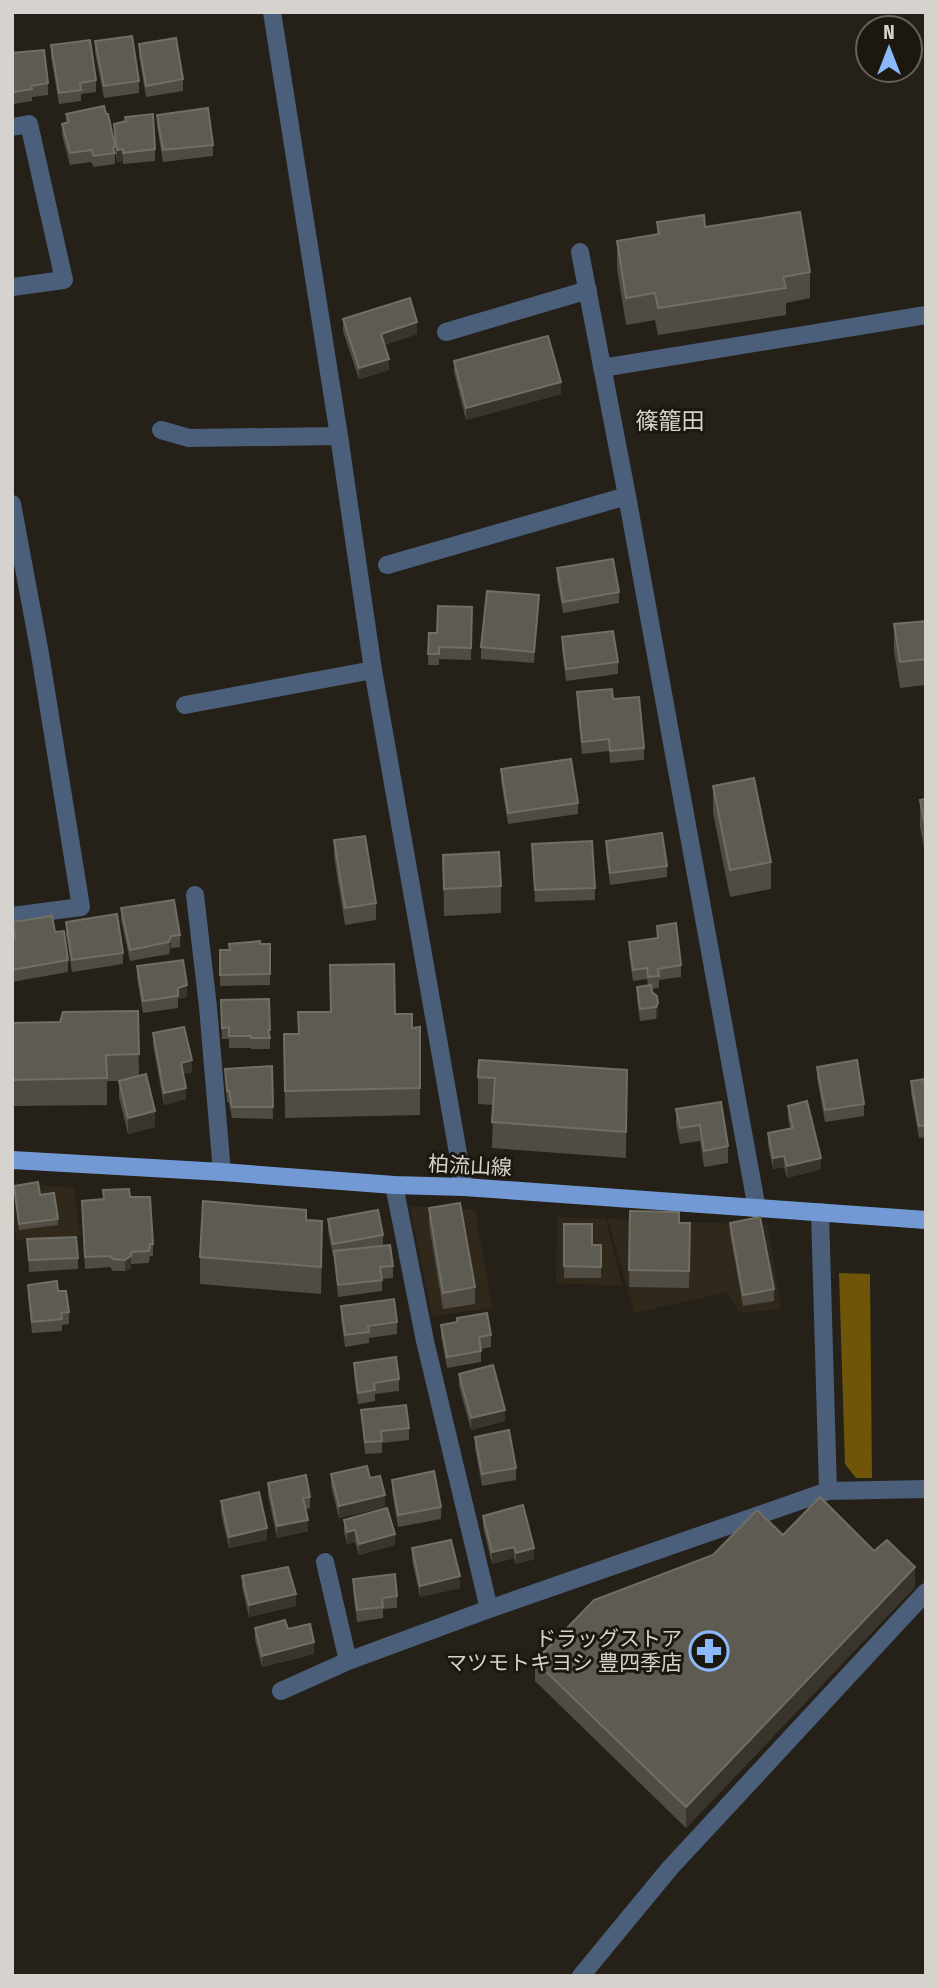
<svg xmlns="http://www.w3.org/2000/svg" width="938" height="1988" viewBox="0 0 938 1988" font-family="'Fira Sans Condensed','Noto Sans JP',sans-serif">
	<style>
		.built { fill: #30291b }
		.water { fill: #6f5507 }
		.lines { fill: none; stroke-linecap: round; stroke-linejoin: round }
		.minor { stroke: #4b5e7a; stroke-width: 18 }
		.major { stroke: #7299d4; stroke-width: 18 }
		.wall { fill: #504c43 }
		.shaded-wall { fill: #39352c }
		.building { fill: #5e5b52; stroke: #716e66; stroke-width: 2 }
		.labels { text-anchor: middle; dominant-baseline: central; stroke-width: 6; stroke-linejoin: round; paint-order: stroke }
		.street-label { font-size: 21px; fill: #d6d3ce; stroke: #1c1810 }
		.poi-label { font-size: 21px; fill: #d6d3ce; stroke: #1c1810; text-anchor: end }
		.neighbourhood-label { font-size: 23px; fill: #d7d2c7; stroke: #1c1810 }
	</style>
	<rect width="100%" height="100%" fill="#252119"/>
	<path class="built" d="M12 1183 74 1188 80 1235 17 1241 12 1211Z
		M410 1206 475 1210 492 1308 432 1316Z
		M557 1217 606 1219 622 1286 556 1283Z
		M608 1219 768 1225 781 1309 739 1313 727 1292 634 1313Z"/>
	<path class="water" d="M839 1273 870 1274 872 1478H856L845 1464Z"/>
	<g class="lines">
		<path class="minor" d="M272 12 339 436 373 670 464 1187
			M12 127 29 124 64 280 12 287
			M580 252 627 496 757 1209
			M446 332 588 290
			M602 368 926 315
			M161 430 189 438 339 436
			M12 504 40 654 81 907 12 916
			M387 565 627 496
			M185 705 373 670
			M195 895 208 1007 222 1172
			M394 1185 425 1341 489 1609
			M820 1212 828 1491
			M325 1562 348 1661
			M281 1691 348 1661 489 1609 828 1491 926 1489
			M581 1976 670 1868 926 1592"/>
		<path class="major" d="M12 1160 222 1172 394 1185 464 1187 926 1220"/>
	</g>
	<path class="wall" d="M95 41 139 81V93L104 98 95 52Z
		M139 44 183 79V91L146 97 139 56Z
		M51 45 96 80V92L81 94V101L59 104 51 57Z
		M12 53 48 83V95L32 97V101L14 104 12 96Z
		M66 114 115 146V164L94 167 91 162 70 165 62 135V124L66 123Z
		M157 115 213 145V156L163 162 157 126Z
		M114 124 155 149V161L123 164V161L117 162 114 135Z
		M657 222 705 227 810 272V298L786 303V315L658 335 655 320 626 325 617 268V241L657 234Z
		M343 319 417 334 384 345 389 370 359 379 343 331Z
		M454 361 561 394 466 420 454 372Z
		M557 568 619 592V603L563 613 557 580Z
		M472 607 471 660 439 659V665H428L429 633H437Z
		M539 607 534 663 481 659V647Z
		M926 621V685L900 688 894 651V624Z
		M562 637 618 662V674L566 681 562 649Z
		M577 692 613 699 644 748V760L610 763 609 751 582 754 577 704Z
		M501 769 578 803V814L508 824 501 781Z
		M713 786 771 862V889L730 897 713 813Z
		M926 799V857L920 827V800Z
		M334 840 376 903V920L345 925 334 857Z
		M606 841 667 866V877L610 885 606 852Z
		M532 844 595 888V900L535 902Z
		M443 855 501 886V913L444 916Z
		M121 908 180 935V947L171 948 169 954 130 961 121 920Z
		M13 922 55 932 68 960V972L12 982Z
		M66 922 123 953V964L72 972 66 934Z
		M657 926 681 965V977L659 980V988L651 989 658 1015 656 1019 640 1021 637 999V987L648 985 647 979 633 981 629 954V942L657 938Z
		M229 944H270V985L220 986V950H229Z
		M330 965 412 1028 420 1027V1115L285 1118 284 1034H298L330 1012Z
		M137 966 187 997 178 999V1008L143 1013 137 978Z
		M221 1000 270 1030V1049H251V1048H229V1039H222Z
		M138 1011 139 1075 155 1127 128 1134 119 1097V1081H107V1105L12 1106V1023L60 1022Z
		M153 1033 192 1072 183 1074 186 1099 164 1105 153 1045Z
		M272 1066 273 1119 232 1118 229 1103 227 1102 225 1069Z
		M817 1067 864 1104V1116L825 1122 817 1078Z
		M627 1070 626 1158 492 1148 493 1105 478 1104V1077Z
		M926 1079V1137L919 1138 911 1093V1081Z
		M721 1102 728 1146V1163L704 1167 700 1141 680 1144 676 1125V1109Z
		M788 1106 821 1169 787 1178 784 1167 773 1169 768 1145V1133L790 1128 788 1118Z
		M14 1186 40 1195 58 1219V1225L19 1230Z
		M103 1190 153 1244V1256H150L149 1263 131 1264V1268L125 1271H113L110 1267 85 1269 82 1201 103 1199Z
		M429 1208 475 1287V1304L443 1309 429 1225Z
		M630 1211 679 1223H690L689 1288 629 1287Z
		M328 1219 383 1235V1245L393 1266V1278L382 1279V1291L338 1297 334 1256H333L328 1231Z
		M306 1220 322 1248 321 1294 200 1284V1257Z
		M730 1223 774 1289V1301L743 1306 730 1234Z
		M564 1224 592 1245H601V1278H564Z
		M27 1239 78 1258V1269L29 1272Z
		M28 1285 58 1291 69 1312V1324L62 1325V1331L32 1333 28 1297Z
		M341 1306 397 1322V1334L369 1338V1343L345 1347 341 1318Z
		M441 1325 491 1335V1347L481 1349V1362L447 1368 441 1336Z
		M354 1363 399 1379V1391L375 1394V1401L358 1404 354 1375Z
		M459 1374 505 1421 471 1430 459 1386Z
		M361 1410 409 1428V1440L382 1443V1453L365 1454Z
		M475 1437 516 1468V1480L482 1486 475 1448Z
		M331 1474 370 1478 385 1507 339 1518 331 1486Z
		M392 1480 441 1507V1519L398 1527 392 1491Z
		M268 1483 310 1497V1508L306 1509 308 1531 277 1538 268 1495Z
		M221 1501 267 1540 229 1548 221 1513Z
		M483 1516 534 1559 516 1564 514 1558 492 1564 483 1527Z
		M344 1520 395 1545 359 1555 355 1542 347 1544 344 1532Z
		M412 1548 460 1588 420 1597 412 1560Z
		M874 1551 915 1587 686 1828 535 1681V1661Z
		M242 1576 296 1606 249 1617 242 1587Z
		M353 1579 397 1596V1608L383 1609V1618L357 1622 353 1591Z
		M255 1628 288 1629 314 1654 262 1667 255 1640Z"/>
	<path class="shaded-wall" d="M123 149V161L117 162V150Z
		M417 322V334L381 346V334Z
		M389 359V370L359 379V368Z
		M561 382V394L466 420V408Z
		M539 595V607L534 663V652Z
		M171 936V948L169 954V942Z
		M187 985V997L178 999V988Z
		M658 1003V1015L656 1019V1007Z
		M192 1060V1072L181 1074V1063Z
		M186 1088V1099L164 1105V1093Z
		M155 1111V1127L128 1134V1118Z
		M784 1156V1167L773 1169V1158Z
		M821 1158V1169L787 1178V1166Z
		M322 1221V1248L321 1294V1267Z
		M131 1252V1268L125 1271V1260Z
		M505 1410V1421L471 1430V1418Z
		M385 1495V1507L339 1518V1506Z
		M308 1520V1531L277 1538V1526Z
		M267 1528V1540L229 1548V1537Z
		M355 1530V1542L347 1544V1532Z
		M395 1534V1545L359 1555V1544Z
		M514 1547V1558L492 1564V1552Z
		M534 1548V1559L516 1564V1553Z
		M915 1567V1587L686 1828V1807Z
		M460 1576V1588L420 1597V1586Z
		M296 1594V1606L249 1617V1605Z
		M314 1642V1654L262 1667V1656Z"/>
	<path class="building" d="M132 36 139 81 104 86 95 41Z
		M176 38 183 79 146 86 139 44Z
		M90 40 96 80 80 83 81 90 59 93 51 45Z
		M44 50 48 83 31 86 32 89 14 92 12 84V53Z
		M104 106 106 114H108L115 146 113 148 115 153 94 156 91 150 70 153 62 124 69 122 66 114Z
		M208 108 213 145 163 150 157 115Z
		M153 114 155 149 123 153V149L117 150 114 124 126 121 125 117Z
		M800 212 810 272 783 277 786 288 658 308 655 293 626 298 617 241 659 234 657 222 704 215 705 227Z
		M410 298 417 322 381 334 389 359 359 368 343 319Z
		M548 336 561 382 466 408 454 361Z
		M613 559 619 592 563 602 557 568Z
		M487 591 539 595 534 652 481 647Z
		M438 606 472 607 471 648 439 647V654H428L429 633H437Z
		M926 621V659L900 662 894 624Z
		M613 631 618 662 566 669 562 637Z
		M612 689 613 699 639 697 644 748 610 751 609 739 582 742 577 692Z
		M571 759 578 803 508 813 501 769Z
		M754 778 771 862 730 870 713 786Z
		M926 799V831L920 800Z
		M662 833 667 866 610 873 606 841Z
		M365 836 376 903 345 908 334 840Z
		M592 841 595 888 535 890 532 844Z
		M499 852 501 886 444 889 443 855Z
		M174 900 180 935 171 936 169 942 130 950 121 908Z
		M117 914 123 953 72 960 66 922Z
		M52 916 55 932 64 931 68 960 12 970V938H15L13 922Z
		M676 923 681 965 658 969 659 976 648 977 647 968 633 970 629 942 658 938 657 926Z
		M260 941V944H270V974L220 975V950H230L229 944Z
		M183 960 187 985 178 988V996L143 1001 137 966Z
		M394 964 395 1014H412V1028L420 1027V1088L285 1091 284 1034H299L298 1012H331L330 965Z
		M651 985 652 992 657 996 658 1003 656 1007 640 1009 637 987Z
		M269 999 270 1030H268L270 1038H251V1036H229V1027L222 1028 221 1000Z
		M138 1011 139 1054 106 1055 107 1078 12 1080V1023L60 1022 63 1012Z
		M184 1027 192 1060 181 1063 186 1088 164 1093 153 1033Z
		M479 1060 627 1070 626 1132 492 1122 495 1078 478 1077Z
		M857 1060 864 1104 825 1110 817 1067Z
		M272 1066 273 1107H232L229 1091H227L225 1069Z
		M146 1074 155 1111 128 1118 119 1081Z
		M926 1079V1125L919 1126 911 1081Z
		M807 1101 821 1158 787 1166 784 1156 773 1158 768 1133 793 1128 788 1106Z
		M721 1102 728 1146 704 1151 700 1125 680 1128 676 1109Z
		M38 1182 40 1195 54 1193 58 1219 19 1224 14 1186Z
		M129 1189 130 1197H150L153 1244H150L149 1251 131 1252V1256L125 1260 113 1259 110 1256 85 1257 82 1201 104 1199 103 1190Z
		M203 1201 306 1210V1220L322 1221 321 1267 200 1257Z
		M460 1203 475 1287 443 1293 429 1208Z
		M378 1210 383 1235 333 1244 328 1219Z
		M630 1211 679 1212V1223H690L689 1271 629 1270Z
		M760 1217 774 1289 743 1295 730 1223Z
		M564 1224H592V1245H601V1267L564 1266Z
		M76 1237 78 1258 29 1260 27 1239Z
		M390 1245 393 1266 380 1267 382 1280 338 1285 334 1251Z
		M57 1281 58 1291H66L69 1312 61 1313 62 1319 32 1322 28 1285Z
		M394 1299 397 1322 368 1326 369 1332 345 1335 341 1306Z
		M487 1313 491 1335 479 1337 481 1351 447 1357 441 1325 457 1322V1318Z
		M396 1357 399 1379 374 1383 375 1390 358 1393 354 1363Z
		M493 1365 505 1410 471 1418 459 1374Z
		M406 1405 409 1428 381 1431 382 1441 365 1442 361 1410Z
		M509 1430 516 1468 482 1474 475 1437Z
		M367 1466 370 1478 380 1476 385 1495 339 1506 331 1474Z
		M434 1471 441 1507 398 1515 392 1480Z
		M306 1475 310 1497 303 1498 308 1520 277 1526 268 1483Z
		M259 1492 267 1528 229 1537 221 1501Z
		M820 1497 874 1551 887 1540 915 1567 686 1807 535 1661 594 1600 713 1555 757 1510 783 1535Z
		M523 1505 534 1548 516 1553 514 1547 492 1552 483 1516Z
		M387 1508 395 1534 359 1544 355 1530 347 1532 344 1520Z
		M451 1540 460 1576 420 1586 412 1548Z
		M288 1567 296 1594 249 1605 242 1576Z
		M395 1574 397 1596 382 1598 383 1607 357 1610 353 1579Z
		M285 1620 288 1629 310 1624 314 1642 262 1656 255 1628Z"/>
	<defs>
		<g id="pharmacy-ring" transform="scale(2.0125)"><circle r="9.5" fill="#1c1810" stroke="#8cb9fc" stroke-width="1.5"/><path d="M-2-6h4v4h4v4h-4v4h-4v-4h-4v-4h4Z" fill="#8cb9fc"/></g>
	</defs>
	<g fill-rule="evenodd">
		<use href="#pharmacy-ring" x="709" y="1651"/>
	</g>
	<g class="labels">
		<g class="street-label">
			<text transform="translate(470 1166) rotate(3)">柏流山線</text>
		</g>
		<g class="poi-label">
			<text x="682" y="1639">ドラッグストア<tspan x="682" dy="24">マツモトキヨシ 豊四季店</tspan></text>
		</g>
		<g class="neighbourhood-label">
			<text x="670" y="421">篠籠田</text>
		</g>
	</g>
	<rect width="938" height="1988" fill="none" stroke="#d6d3ce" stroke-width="28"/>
	<g transform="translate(889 49)"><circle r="33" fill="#1c1810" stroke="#66635c" stroke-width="2"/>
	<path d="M0-5L12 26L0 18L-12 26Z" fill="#8cb9fc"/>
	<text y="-10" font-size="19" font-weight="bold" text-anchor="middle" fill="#d6d3ce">N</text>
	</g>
</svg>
